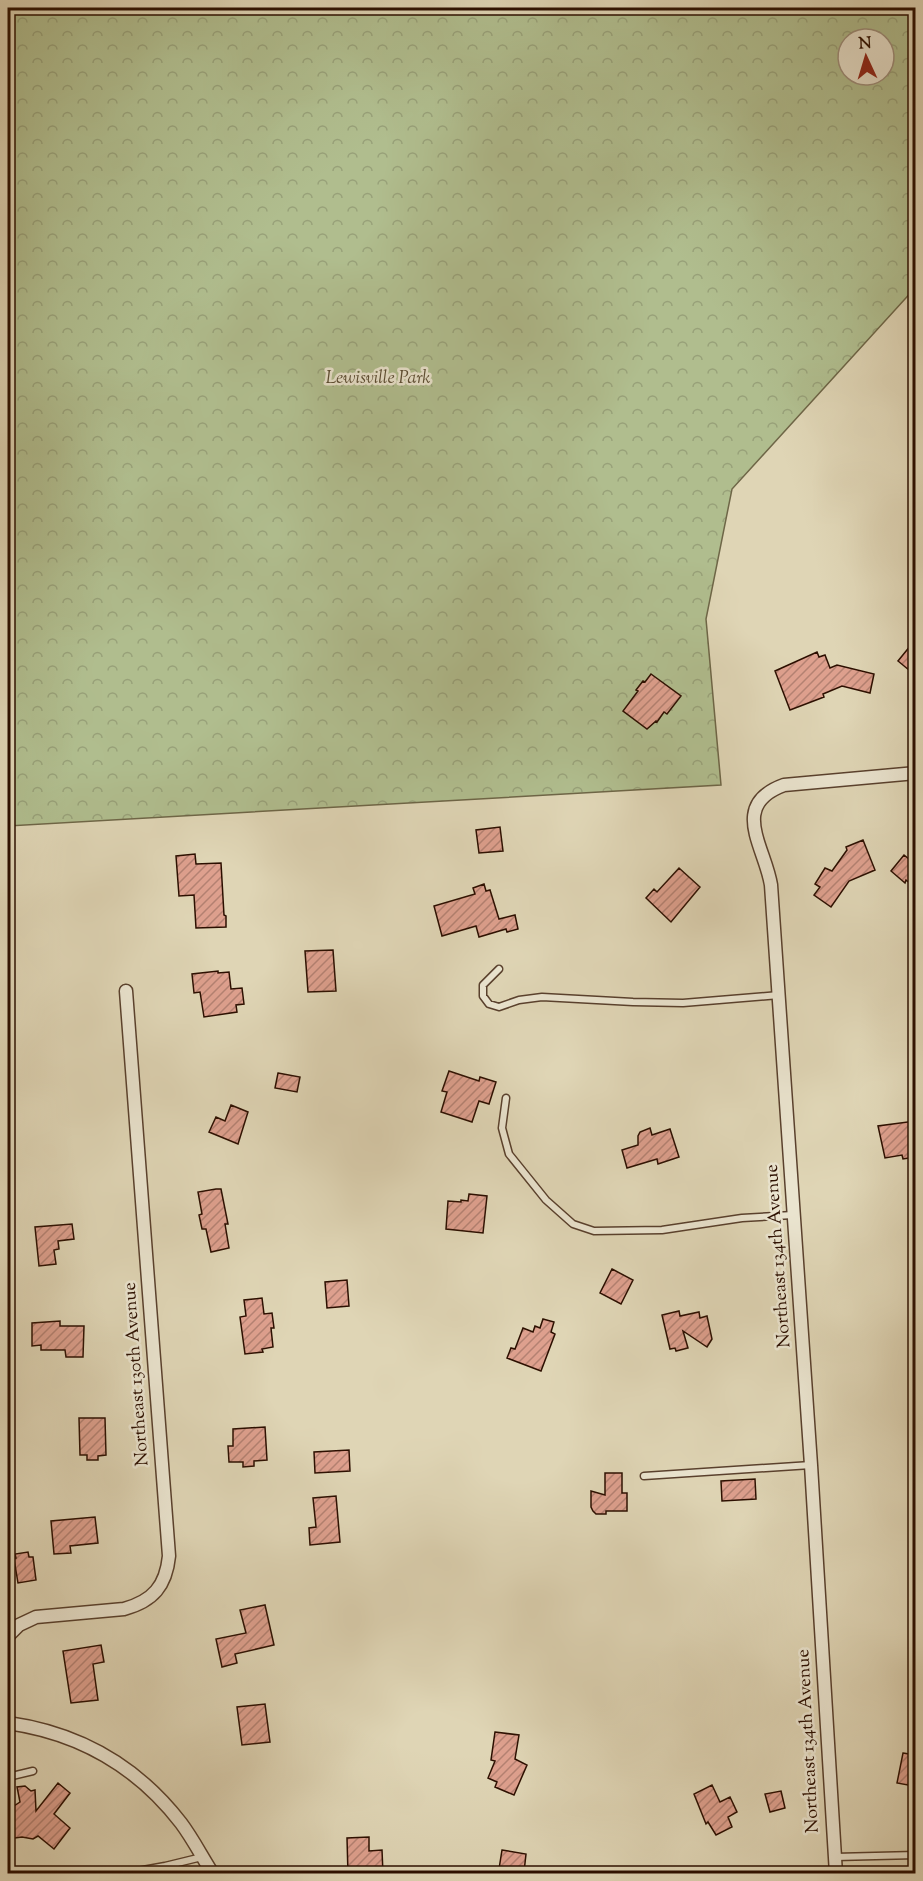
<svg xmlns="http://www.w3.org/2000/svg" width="923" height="1881" viewBox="0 0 923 1881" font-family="'Sorts Mill Goudy',serif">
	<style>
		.park { fill: url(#park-crowns); stroke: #6e6647; stroke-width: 1.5; fill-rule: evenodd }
		.building { fill: url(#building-hatch); stroke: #2c0f00; stroke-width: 1.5 }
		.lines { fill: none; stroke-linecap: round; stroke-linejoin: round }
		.service-casing { stroke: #59402d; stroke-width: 9 }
		.minor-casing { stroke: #59402d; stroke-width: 15 }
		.service { stroke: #eae4cf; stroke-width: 6 }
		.minor { stroke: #eae4cf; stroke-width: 12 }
		.labels { text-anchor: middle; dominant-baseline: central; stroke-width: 5; stroke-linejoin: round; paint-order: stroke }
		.park-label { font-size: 18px; font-style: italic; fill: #5a4c32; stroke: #eae4cf }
		.street-label { font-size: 18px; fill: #2c0f00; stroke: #eae4cf }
	</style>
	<defs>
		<pattern id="park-crowns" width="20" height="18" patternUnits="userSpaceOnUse" patternTransform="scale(1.5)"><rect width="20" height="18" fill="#b0bd8e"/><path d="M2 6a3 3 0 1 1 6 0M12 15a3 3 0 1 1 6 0" fill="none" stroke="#98a179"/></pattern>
		<pattern id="building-hatch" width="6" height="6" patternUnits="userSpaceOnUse" patternTransform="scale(1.5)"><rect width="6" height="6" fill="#dea08e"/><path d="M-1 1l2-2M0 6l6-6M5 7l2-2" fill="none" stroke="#b48172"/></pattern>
	</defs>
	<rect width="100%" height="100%" fill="#dfd5b5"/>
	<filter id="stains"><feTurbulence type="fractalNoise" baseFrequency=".00333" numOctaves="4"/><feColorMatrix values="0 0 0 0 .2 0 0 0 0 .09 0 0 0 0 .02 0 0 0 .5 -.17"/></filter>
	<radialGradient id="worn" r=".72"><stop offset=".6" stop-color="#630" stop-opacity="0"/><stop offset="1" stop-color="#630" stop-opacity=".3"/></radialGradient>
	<path class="park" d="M8 8H915V288L732 489 706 619 721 785 8 826ZM848 39H884V75H848Z"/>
	<path class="building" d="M915 640V675L898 661Z
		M817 652 819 657 825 655 830 668 837 665 874 674 870 693 842 686 823 694 824 697 790 710 775 671Z
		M651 674 681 696 667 714 664 712 657 722 656 721 647 729 623 711 638 691 636 690 643 681 645 682Z
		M500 827 503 851 479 853 476 830Z
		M863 840 875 870 849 881 831 907 814 895 820 887 815 884 825 868 832 871 847 850 846 847Z
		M915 851V888L906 880 905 883 891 871 904 855 909 859Z
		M195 854 196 864 221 863 224 915 226 916V927L196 928 194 895 179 896 176 856Z
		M679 868 700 887 671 922 646 898 654 889 657 892Z
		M484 884 486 891 490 890 499 919 515 915 518 929 507 932 506 929 479 937 476 926 442 936 434 906 475 894 473 888Z
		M333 950 336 991 308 992 305 951Z
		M218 971V973L229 972 231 989 242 988 244 1004 236 1005 237 1012 204 1017 200 992 194 993 192 974Z
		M449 1071 479 1081 480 1077 496 1082 489 1104 479 1101 472 1122 441 1112 447 1092 442 1091Z
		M278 1073 300 1077 297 1092 275 1088Z
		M231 1105 248 1112 238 1144 209 1132 216 1117 225 1121Z
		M915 1121V1157L903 1159 902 1155 885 1158 878 1126Z
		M650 1128 652 1135 670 1129 679 1157 658 1164 657 1159 627 1168 622 1150 638 1145V1136L640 1132Z
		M216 1189H221L228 1224H225L229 1248 211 1252 206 1229H202L199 1215 202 1214 198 1192Z
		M469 1194 487 1196 483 1233 446 1229 448 1201 461 1202V1200L468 1201Z
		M72 1224 74 1239 58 1241 59 1249 54 1250 56 1264 39 1266 35 1227Z
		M612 1269 633 1280 621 1304 600 1293Z
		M347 1280 349 1306 327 1308 325 1282Z
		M262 1298 264 1314 272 1313 274 1328H271L273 1347 262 1349 263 1352 245 1354 240 1317 246 1316 244 1300Z
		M679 1311 680 1316 699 1312 700 1318 707 1316 712 1339 707 1347 683 1331 688 1348 676 1351 675 1348 670 1349 662 1315Z
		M543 1319 554 1322 551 1332 555 1334 541 1371 507 1358 511 1348 515 1349 523 1328 533 1332 535 1326 540 1328Z
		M60 1321V1326H84L83 1357H66L65 1350H41V1345L32 1346V1323Z
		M79 1418H105L106 1455 98 1456V1460H87V1455H80Z
		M265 1427 267 1460 254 1461V1466L243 1467V1462H229L228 1446H233V1429Z
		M349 1450 350 1471 315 1473 314 1452Z
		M605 1473H622V1493H627V1511H606V1514H596L593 1511 591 1507V1491L605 1495Z
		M755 1479 756 1499 722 1501 721 1481Z
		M336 1496 340 1542 310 1545 309 1528 316 1527 313 1498Z
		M95 1517 98 1543 70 1546 71 1553 54 1554 51 1521Z
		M28 1552 29 1557H33L36 1580 18 1583 14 1559 16 1558 15 1554Z
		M265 1605 274 1645 235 1654 237 1663 222 1667 216 1639 246 1633 240 1610Z
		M101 1645 104 1662 93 1664 98 1700 71 1703 63 1651Z
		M265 1704 270 1742 242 1745 237 1707Z
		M495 1732 519 1735 515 1759 527 1765 514 1795 495 1787 497 1782 488 1778 495 1761 491 1760Z
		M903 1753 915 1755V1781H914L913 1786 897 1783Z
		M58 1783 70 1793 54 1814 70 1828 54 1849 38 1836 33 1839 22 1837 8 1839V1810L20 1802 17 1787 25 1786 31 1791 35 1790 36 1811Z
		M712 1785 720 1802 730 1797 737 1812 728 1817 732 1827 716 1835 708 1822 706 1824 694 1794Z
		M781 1791 785 1808 770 1812 765 1794Z
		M369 1837V1851L382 1850 383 1874H348L347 1838Z
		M502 1850 526 1854 524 1872 499 1869Z"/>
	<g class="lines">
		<g class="service-casing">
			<path id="service" d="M499 969 483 985V996L489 1004 499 1007 519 1000 542 997 633 1002 683 1003 779 995
				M506 1098 502 1128 509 1154 546 1200 573 1224 594 1231 662 1230 742 1218 793 1215
				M644 1476 811 1465
				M8 1777 33 1771
				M835 1857 916 1855
				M121 1874 165 1866 202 1857"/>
		</g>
		<g class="minor-casing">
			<path id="minor" d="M8 1636 19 1625 36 1617 124 1609C153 1601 166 1586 169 1556L126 991
				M8 1723C79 1733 137 1766 181 1823 193 1839 202 1857 213 1874
				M836 1874 811 1465 771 885C765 847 729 805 784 785L916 773"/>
		</g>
		<use href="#service" class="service"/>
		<use href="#minor" class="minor"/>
	</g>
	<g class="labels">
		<g class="park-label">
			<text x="378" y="379">Lewisville Park</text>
		</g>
		<g class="street-label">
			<text transform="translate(779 1256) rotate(-94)">Northeast 134th Avenue</text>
			<text transform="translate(137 1374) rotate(-94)">Northeast 130th Avenue</text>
			<text transform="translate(809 1741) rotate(-93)">Northeast 134th Avenue</text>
		</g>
	</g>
	<rect width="923" height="1881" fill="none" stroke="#dfd5b5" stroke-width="30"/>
	<rect x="9" y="9" width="905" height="1863" fill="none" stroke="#2c0f00" stroke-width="3"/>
	<rect x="15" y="15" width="893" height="1851" fill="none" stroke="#2c0f00" stroke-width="1.5"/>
	<g transform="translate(866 57) rotate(356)"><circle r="28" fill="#eae4cf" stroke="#9e8f7c" stroke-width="1.5"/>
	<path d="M0-4.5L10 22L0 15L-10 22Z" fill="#8f2418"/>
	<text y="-9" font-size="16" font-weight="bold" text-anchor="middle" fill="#2c0f00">N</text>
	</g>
	<rect width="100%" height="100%" filter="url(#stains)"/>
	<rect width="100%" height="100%" fill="url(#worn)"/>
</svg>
